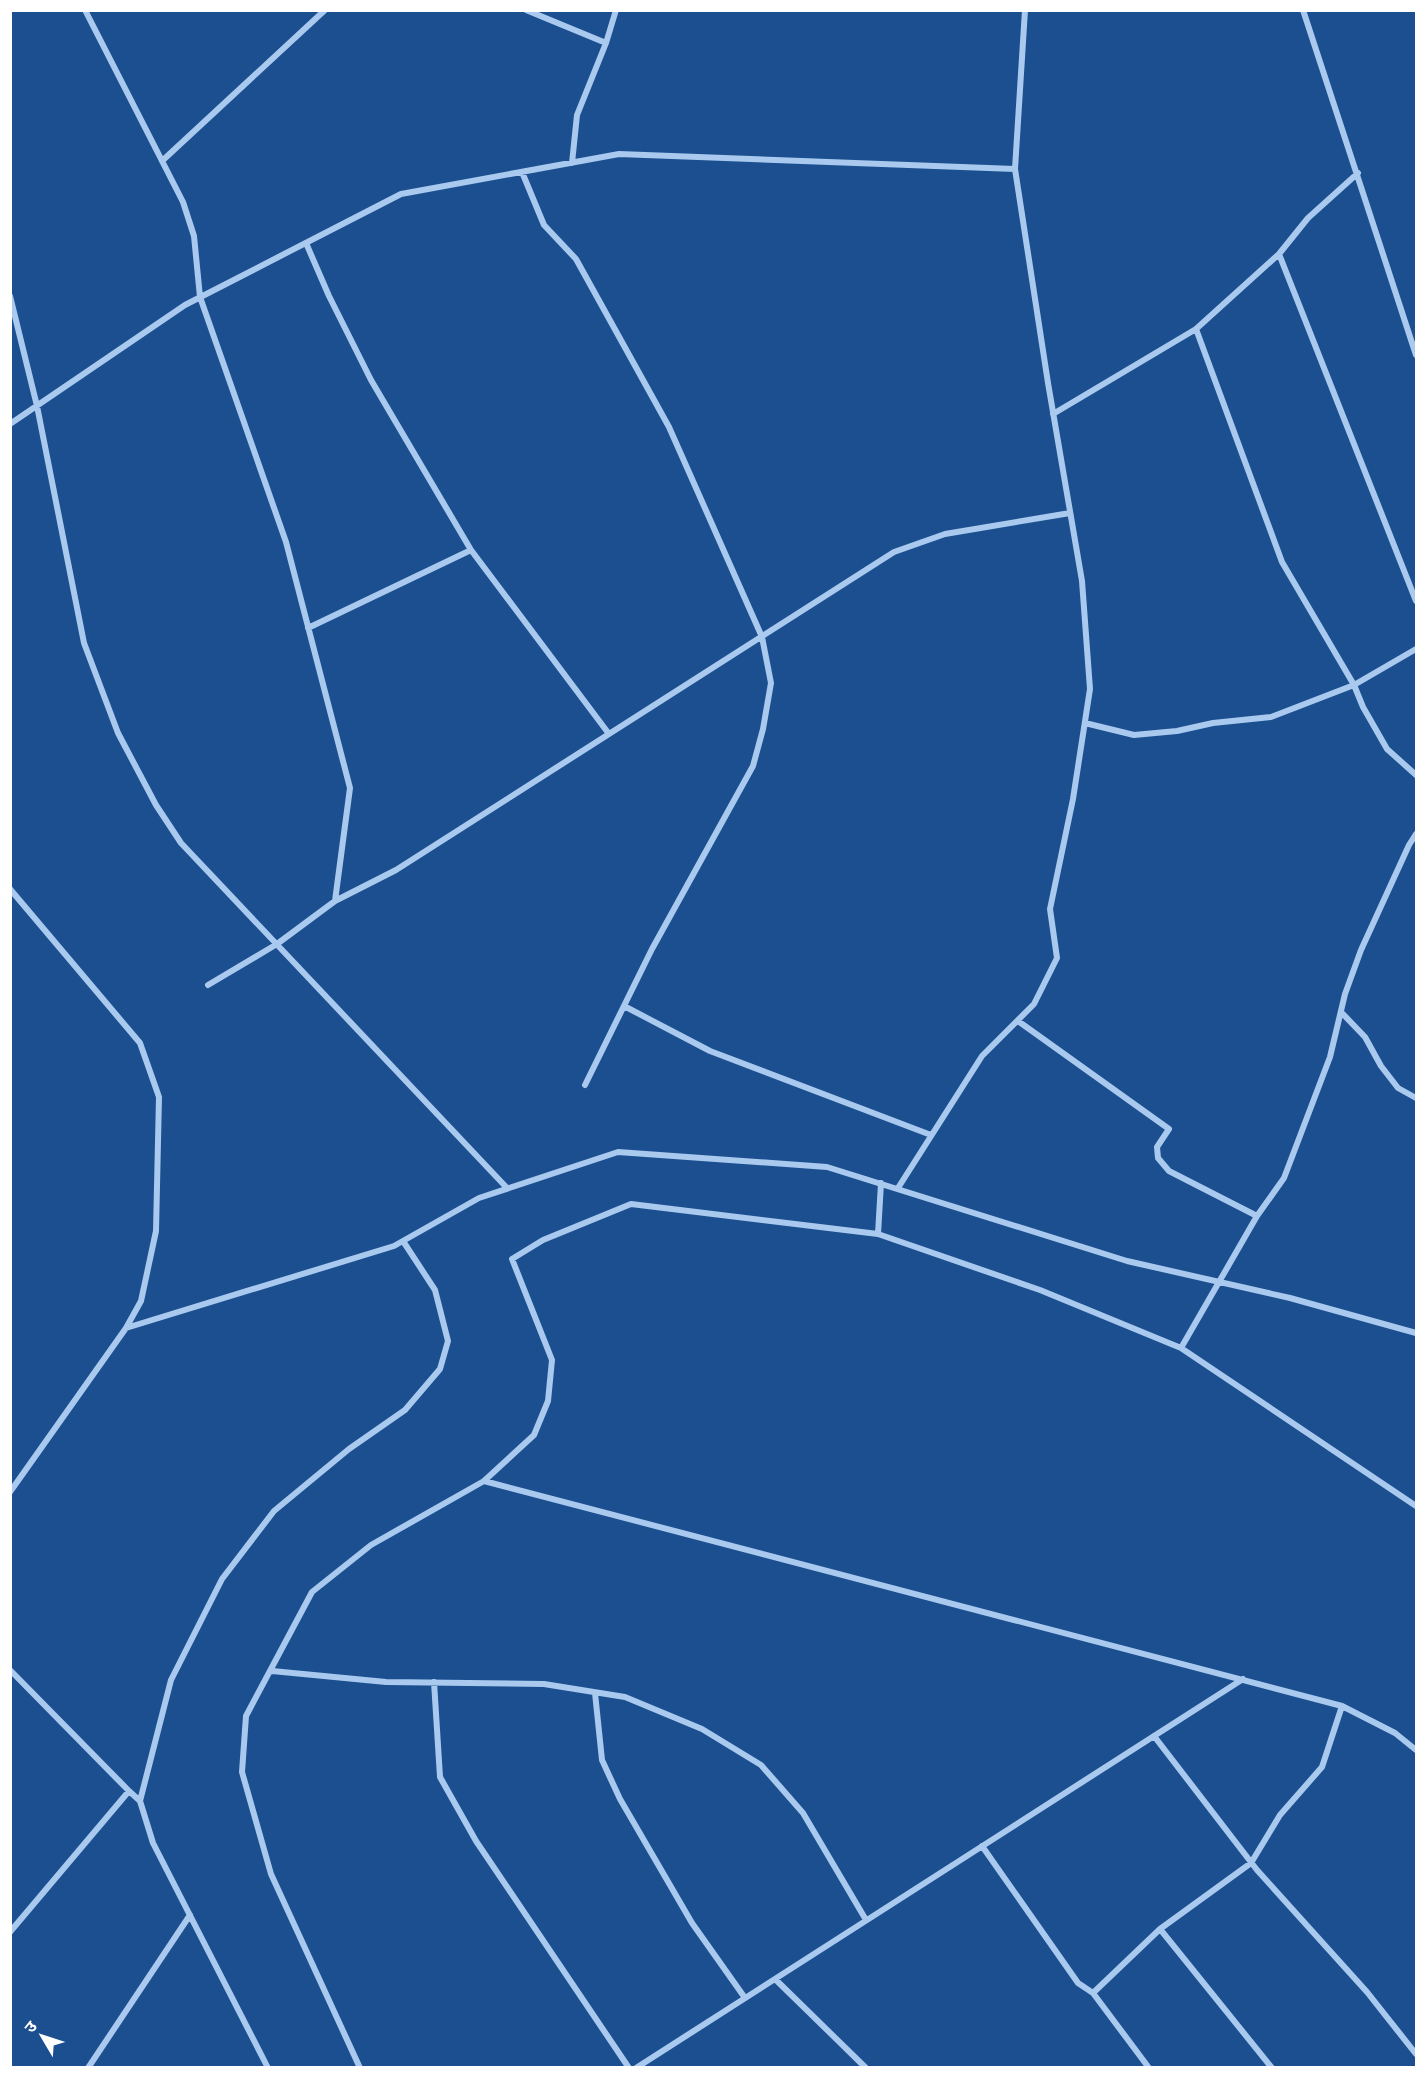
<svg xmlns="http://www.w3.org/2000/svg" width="1427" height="2078" viewBox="0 0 1427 2078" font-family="Quicksand,'Noto Sans Devanagari',sans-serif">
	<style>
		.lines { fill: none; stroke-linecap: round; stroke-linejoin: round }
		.street { stroke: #a9c9ee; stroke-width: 6 }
	</style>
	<rect width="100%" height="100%" fill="#1b4f8f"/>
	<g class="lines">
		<path class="street" d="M85 10 183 202 194 236 200 297 286 542 350 788 335 901
			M526 10 606 43
			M1303 10 1416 355
			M162 161 325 10
			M572 163 577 115 606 43 616 10
			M522 172 544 225 576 259 669 427 762 637 771 683 763 729 753 766 652 949 585 1085
			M306 243 329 296 371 380 471 550
			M1279 254 1308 218 1358 173
			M10 296 37 406 84 643 118 733 156 805 181 843 507 1188
			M1053 414 1196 329
			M10 424 185 305 401 194 619 154 1015 169
			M1416 601 1279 254 1196 329 1282 562 1354 685 1416 649
			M308 628 471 550 609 734
			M1085 723 1134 735 1177 731 1213 723 1271 717 1354 685 1363 707 1387 749 1416 775
			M10 889 140 1043 159 1097 156 1231 141 1301 126 1328 10 1492
			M208 985 277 944 335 901 396 870 894 552 945 534 1070 513
			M624 1006 710 1051 931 1135
			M1341 1012 1365 1037 1381 1066 1398 1088 1416 1098
			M1018 1021 1169 1129 1157 1147 1158 1158 1169 1171 1257 1216
			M898 1188 982 1056 1034 1004 1057 958 1050 909 1073 799 1090 689 1082 581 1048 383 1015 169 1025 10
			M878 1234 881 1183
			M126 1328 394 1246 479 1198 618 1152 827 1167 1127 1261 1290 1298 1416 1333
			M1181 1348 1257 1216 1284 1178 1330 1057 1345 994 1361 950 1409 845 1416 834
			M484 1481 1342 1706 1395 1733 1416 1750
			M10 1670 129 1791 140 1801
			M272 1671 386 1682 544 1684 625 1697 702 1729 761 1765 803 1813 866 1920
			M434 1682 440 1777 476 1841 629 2068
			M595 1693 602 1760 620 1799 692 1923 745 1998
			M1154 1736 1257 1870 1367 1992 1416 2054
			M982 1846 1078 1983 1093 1993 1160 1929 1251 1863 1280 1815 1322 1767 1342 1706
			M1160 1929 1272 2068
			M10 1932 129 1791
			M775 1979 866 2068
			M1093 1993 1149 2068
			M88 2068 190 1915
			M268 2068 153 1843 140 1801 171 1680 222 1579 274 1511 349 1449 405 1410 440 1369 448 1341 435 1290 403 1241
			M360 2068 271 1874 242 1772 246 1716 312 1592 371 1545 484 1481 534 1435 548 1401 552 1360 512 1259 543 1240 631 1204 878 1234 1040 1290 1181 1348 1416 1506
			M636 2068 1243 1679"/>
	</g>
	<rect width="1427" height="2078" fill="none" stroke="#ffffff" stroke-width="24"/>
	<g transform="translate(42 2036) rotate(309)" stroke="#1b4f8f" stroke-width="4.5" paint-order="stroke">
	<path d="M0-4.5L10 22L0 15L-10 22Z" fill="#ffffff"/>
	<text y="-9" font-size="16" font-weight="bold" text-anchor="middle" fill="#ffffff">उ</text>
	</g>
</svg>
